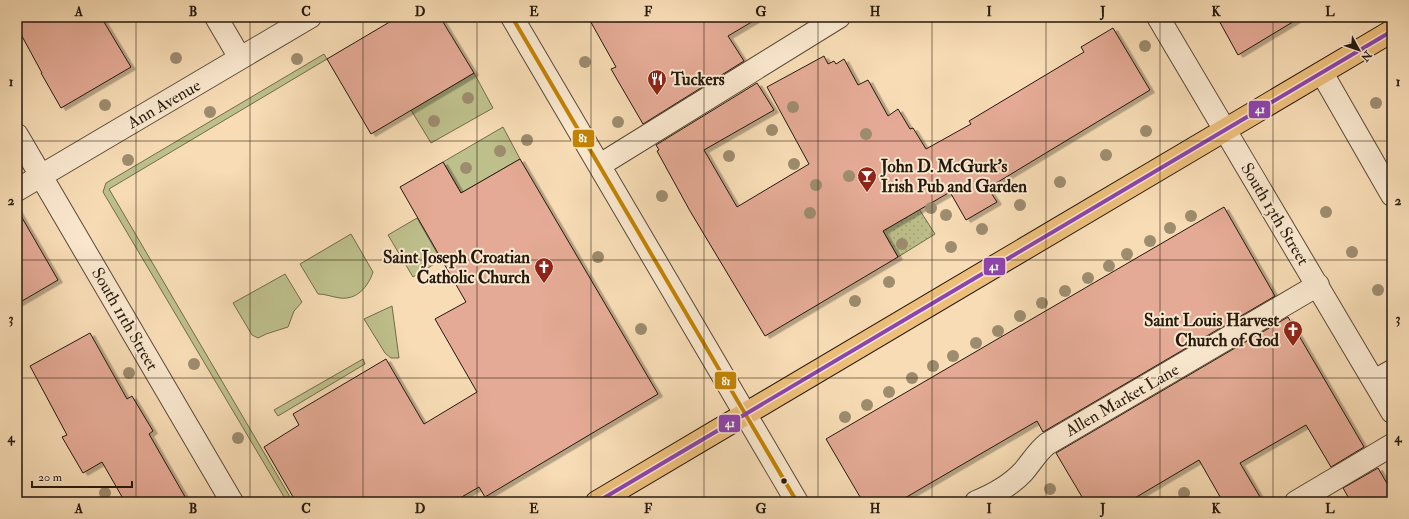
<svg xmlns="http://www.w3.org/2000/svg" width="1409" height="519" viewBox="0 0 1409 519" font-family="'IM FELL Double Pica',serif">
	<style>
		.grass { fill: #bec08c; stroke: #726c4c }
		.park { fill: url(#park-dots); stroke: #726c4c }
		.building { fill: #e4aa95; stroke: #25190d; filter: url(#shadow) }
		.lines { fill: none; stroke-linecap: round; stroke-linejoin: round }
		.minor-casing { stroke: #5a4a37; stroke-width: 24 }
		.major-casing { stroke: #25190d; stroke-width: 24 }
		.minor { stroke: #fae8cf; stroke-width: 22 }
		.major { stroke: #ecbe7a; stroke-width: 22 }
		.bus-1-casing { stroke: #fae8cf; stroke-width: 7 }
		.bus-2-casing { stroke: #fae8cf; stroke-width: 7 }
		.bus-1 { stroke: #c28303; stroke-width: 4 }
		.bus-2 { stroke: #8e44ad; stroke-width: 4 }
		.tree { fill: #9d8c6e }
		.grid { fill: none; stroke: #25190d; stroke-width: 1; stroke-opacity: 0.55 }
		.bus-dot { fill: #25190d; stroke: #fae8cf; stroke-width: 1.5 }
		.labels { text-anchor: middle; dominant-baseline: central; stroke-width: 4; stroke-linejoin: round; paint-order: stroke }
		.poi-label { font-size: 17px; font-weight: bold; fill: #25190d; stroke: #fae8cf; text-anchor: start }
		.street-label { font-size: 17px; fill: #25190d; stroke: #fae8cf }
		.line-badge { stroke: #fae8cf; stroke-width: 1.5 }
		.badge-label { font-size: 11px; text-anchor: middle; font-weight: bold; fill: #fff }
		.neatline { fill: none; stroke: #25190d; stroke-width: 1.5 }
		.grid-label { font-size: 13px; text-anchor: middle; font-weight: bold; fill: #25190d }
	</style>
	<defs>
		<pattern id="park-dots" width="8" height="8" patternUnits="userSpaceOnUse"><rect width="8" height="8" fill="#bec08c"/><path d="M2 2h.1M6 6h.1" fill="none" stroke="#a3a478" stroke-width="1.8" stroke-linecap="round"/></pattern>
		<filter id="shadow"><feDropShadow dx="4.5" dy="2.5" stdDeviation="0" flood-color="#0004"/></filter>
	</defs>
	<rect width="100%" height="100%" fill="#f7dcb5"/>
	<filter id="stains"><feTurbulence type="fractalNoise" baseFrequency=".005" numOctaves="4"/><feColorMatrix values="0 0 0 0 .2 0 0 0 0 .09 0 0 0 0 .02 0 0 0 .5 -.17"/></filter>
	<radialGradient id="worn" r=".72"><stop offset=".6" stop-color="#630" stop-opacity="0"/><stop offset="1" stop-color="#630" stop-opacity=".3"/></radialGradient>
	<path class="grass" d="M324 54 327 59 109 189 293 502H287L103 192 106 183Z
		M474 73 493 108 431 143 411 110Z
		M503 127 520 159 461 193 443 162Z
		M417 218 441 260 413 277 388 235Z
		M351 234 373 272C368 287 357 300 340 298 332 297 326 294 318 294L300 264Z
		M285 274 302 302 294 311 288 327 266 334 258 338 252 335 233 303Z
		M392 306 399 358H391L385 353 364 319Z
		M363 359 365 364 278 416 274 410Z"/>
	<path class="park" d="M919 209 935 234 898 257 883 231Z"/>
	<path class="building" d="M17 17H101L131 67 61 108 41 73H42L17 27Z
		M398 17H440L474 73 371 134 327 59Z
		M588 17H760L728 36 744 61 643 124 611 69 616 67Z
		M1217 17H1301L1238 55Z
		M1113 28 1150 90 988 188 997 202 966 220 950 192 883 231 898 257 765 336 690 211 657 151 659 150 656 145 757 83 774 110 704 150 737 207 809 164 767 87 824 56 828 64 834 61 836 64 844 59 858 85 868 80 888 116 898 109 910 129 913 128 926 149 971 124 969 121 1084 52 1081 47Z
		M520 159 658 394 485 497 479 487 453 502H296L264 447 299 425 293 414 386 359 424 424 477 392 435 319 466 302 400 187 443 162 461 193Z
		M1224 207 1275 296 1043 432 1037 421 898 502H863L826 439Z
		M17 209 58 280 17 304Z
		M1288 317 1364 447 1331 467 1306 425 1240 463 1263 502H1223L1199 460 1128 502H1085L1056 453Z
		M90 333 127 399 132 396 153 431 149 434 188 502H125L102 462 83 473 62 437 67 435 30 366Z
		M1378 468 1392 492V502H1351L1343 488Z"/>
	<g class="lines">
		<g class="minor-casing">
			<path id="minor" d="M216 17 240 58
				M512 17 797 502
				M1158 17C1236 149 1315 280 1392 412
				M1322 73 1392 195
				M17 135 232 502
				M600 165 839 17
				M17 190 310 17
				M1374 381 1392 371
				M976 502C993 495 1010 486 1023 472 1031 463 1037 452 1047 444L1318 285
				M1296 502 1392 445"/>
		</g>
		<g class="major-casing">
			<path id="major" d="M597 502 1392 31"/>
		</g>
		<use href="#minor" class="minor"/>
		<use href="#major" class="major"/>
		<g class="bus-1-casing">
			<path id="bus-1" d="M512 17 797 502"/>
		</g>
		<g class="bus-2-casing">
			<path id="bus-2" d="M597 502 1392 31"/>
		</g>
		<use href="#bus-1" class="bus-1"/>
		<use href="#bus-2" class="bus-2"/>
	</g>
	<g class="tree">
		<circle cx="1145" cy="46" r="6"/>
		<circle cx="176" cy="58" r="6"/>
		<circle cx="297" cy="59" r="6"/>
		<circle cx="585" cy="62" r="6"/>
		<circle cx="468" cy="98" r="6"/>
		<circle cx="1376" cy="103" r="6"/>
		<circle cx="105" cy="105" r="6"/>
		<circle cx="793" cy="107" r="6"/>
		<circle cx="210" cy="112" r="6"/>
		<circle cx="434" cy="121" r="6"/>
		<circle cx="618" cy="122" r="6"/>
		<circle cx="772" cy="130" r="6"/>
		<circle cx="1146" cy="131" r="6"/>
		<circle cx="866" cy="134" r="6"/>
		<circle cx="527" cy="140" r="6"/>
		<circle cx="500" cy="151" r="6"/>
		<circle cx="1106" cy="155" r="6"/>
		<circle cx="729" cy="156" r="6"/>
		<circle cx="128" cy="160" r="6"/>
		<circle cx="794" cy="164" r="6"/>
		<circle cx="466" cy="168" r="6"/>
		<circle cx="849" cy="176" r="6"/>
		<circle cx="1060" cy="182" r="6"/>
		<circle cx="816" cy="185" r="6"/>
		<circle cx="662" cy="196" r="6"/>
		<circle cx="1020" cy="205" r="6"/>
		<circle cx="931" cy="208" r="6"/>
		<circle cx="1326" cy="212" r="6"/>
		<circle cx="810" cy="213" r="6"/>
		<circle cx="946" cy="215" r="6"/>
		<circle cx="1191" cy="216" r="6"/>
		<circle cx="1170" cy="228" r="6"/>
		<circle cx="982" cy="229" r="6"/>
		<circle cx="1150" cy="241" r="6"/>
		<circle cx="902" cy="244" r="6"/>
		<circle cx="951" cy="247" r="6"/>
		<circle cx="1352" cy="252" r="6"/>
		<circle cx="1127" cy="254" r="6"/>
		<circle cx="598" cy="257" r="6"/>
		<circle cx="1109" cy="266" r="6"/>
		<circle cx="1088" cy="278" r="6"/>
		<circle cx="889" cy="282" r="6"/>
		<circle cx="1378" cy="290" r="6"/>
		<circle cx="1065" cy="291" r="6"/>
		<circle cx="855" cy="301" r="6"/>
		<circle cx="1042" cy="303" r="6"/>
		<circle cx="1020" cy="316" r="6"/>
		<circle cx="641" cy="329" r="6"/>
		<circle cx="998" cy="331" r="6"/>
		<circle cx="976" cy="343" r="6"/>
		<circle cx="953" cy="356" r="6"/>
		<circle cx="194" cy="364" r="6"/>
		<circle cx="933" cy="366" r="6"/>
		<circle cx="129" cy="373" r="6"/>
		<circle cx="912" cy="378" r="6"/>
		<circle cx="889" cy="392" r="6"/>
		<circle cx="867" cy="405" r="6"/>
		<circle cx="845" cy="417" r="6"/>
		<circle cx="238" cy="438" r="6"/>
		<circle cx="1050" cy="489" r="6"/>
		<circle cx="105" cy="493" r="6"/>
		<circle cx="1184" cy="493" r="6"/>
	</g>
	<path class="grid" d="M136 17V502M250 17V502M363 17V502M477 17V502M591 17V502M704 17V502M818 17V502M932 17V502M1046 17V502M1160 17V502M1273 17V502M17 141H1392M17 260H1392M17 378H1392"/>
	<defs>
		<g id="restaurant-pin" transform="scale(1)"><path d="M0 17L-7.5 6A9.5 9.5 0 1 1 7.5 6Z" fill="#8f2418" stroke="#fae8cf"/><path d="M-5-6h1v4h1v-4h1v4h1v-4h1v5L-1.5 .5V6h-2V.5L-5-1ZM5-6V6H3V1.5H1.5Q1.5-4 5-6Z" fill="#fff"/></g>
		<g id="bar-pin" transform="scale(1)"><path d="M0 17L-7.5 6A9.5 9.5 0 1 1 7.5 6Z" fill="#8f2418" stroke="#fae8cf"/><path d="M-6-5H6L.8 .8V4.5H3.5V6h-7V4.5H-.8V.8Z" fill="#fff"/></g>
		<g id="church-pin" transform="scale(1)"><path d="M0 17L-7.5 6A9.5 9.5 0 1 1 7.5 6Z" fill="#8f2418" stroke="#fae8cf"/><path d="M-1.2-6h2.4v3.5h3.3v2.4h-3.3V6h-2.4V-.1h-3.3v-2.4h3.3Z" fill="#fff"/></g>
	</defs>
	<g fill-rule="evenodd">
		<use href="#restaurant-pin" x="657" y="79"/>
		<use href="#bar-pin" x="867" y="176"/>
		<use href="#church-pin" x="544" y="267"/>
		<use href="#church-pin" x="1293" y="330"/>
	</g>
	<circle class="bus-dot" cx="784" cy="481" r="3.5"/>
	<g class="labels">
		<g class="poi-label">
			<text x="671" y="79">Tuckers</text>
			<text x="881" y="166">John D. McGurk's<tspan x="881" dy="20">Irish Pub and Garden</tspan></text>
			<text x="530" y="257" text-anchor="end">Saint Joseph Croatian<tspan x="530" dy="20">Catholic Church</tspan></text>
			<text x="1279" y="320" text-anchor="end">Saint Louis Harvest<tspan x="1279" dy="20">Church of God</tspan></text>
		</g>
		<g class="street-label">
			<text transform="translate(164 104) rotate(-30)">Ann Avenue</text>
			<text transform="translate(1275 214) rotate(59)">South 13th Street</text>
			<text transform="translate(125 319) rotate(60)">South 11th Street</text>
			<text transform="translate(1122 400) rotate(-30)">Allen Market Lane</text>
		</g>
	</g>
	<g class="line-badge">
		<rect x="1248" y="100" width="23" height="19" rx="4" fill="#8e44ad"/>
		<rect x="572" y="129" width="23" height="19" rx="4" fill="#c28303"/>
		<rect x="983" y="257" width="23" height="19" rx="4" fill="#8e44ad"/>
		<rect x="714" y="371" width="23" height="19" rx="4" fill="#c28303"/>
		<rect x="718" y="414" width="23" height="19" rx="4" fill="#8e44ad"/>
	</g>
	<g class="badge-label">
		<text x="1260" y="113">41</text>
		<text x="583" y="142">81</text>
		<text x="994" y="270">41</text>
		<text x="726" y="385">81</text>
		<text x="730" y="427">41</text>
	</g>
	<rect width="1409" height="519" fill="none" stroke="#f7dcb5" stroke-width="44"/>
	<g transform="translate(1359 50) rotate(130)" stroke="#fae8cf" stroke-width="3" paint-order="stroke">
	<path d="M0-3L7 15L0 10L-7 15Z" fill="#25190d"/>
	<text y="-6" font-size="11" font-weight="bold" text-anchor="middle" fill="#25190d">N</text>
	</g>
	<path d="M32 481v6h100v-6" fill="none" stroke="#25190d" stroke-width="2"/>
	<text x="38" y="481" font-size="12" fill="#25190d" stroke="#fae8cf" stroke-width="3" paint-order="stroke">20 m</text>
	<rect x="22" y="22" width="1365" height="475" class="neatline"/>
	<g class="grid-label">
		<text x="79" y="16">A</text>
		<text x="193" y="16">B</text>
		<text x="306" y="16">C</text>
		<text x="420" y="16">D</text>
		<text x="534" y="16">E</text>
		<text x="648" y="16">F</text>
		<text x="761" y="16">G</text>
		<text x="875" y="16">H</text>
		<text x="989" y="16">I</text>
		<text x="1103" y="16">J</text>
		<text x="1216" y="16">K</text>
		<text x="1330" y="16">L</text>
		<text x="11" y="86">1</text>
		<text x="1398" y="86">1</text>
		<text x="11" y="205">2</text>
		<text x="1398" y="205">2</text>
		<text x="11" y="323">3</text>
		<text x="1398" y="323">3</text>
		<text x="11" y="442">4</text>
		<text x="1398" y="442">4</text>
		<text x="79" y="513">A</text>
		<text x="193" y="513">B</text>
		<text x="306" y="513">C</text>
		<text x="420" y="513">D</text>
		<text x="534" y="513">E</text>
		<text x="648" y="513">F</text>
		<text x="761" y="513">G</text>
		<text x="875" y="513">H</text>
		<text x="989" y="513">I</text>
		<text x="1103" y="513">J</text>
		<text x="1216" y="513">K</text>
		<text x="1330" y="513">L</text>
	</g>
	<rect width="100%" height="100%" filter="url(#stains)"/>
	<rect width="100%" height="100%" fill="url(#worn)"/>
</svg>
